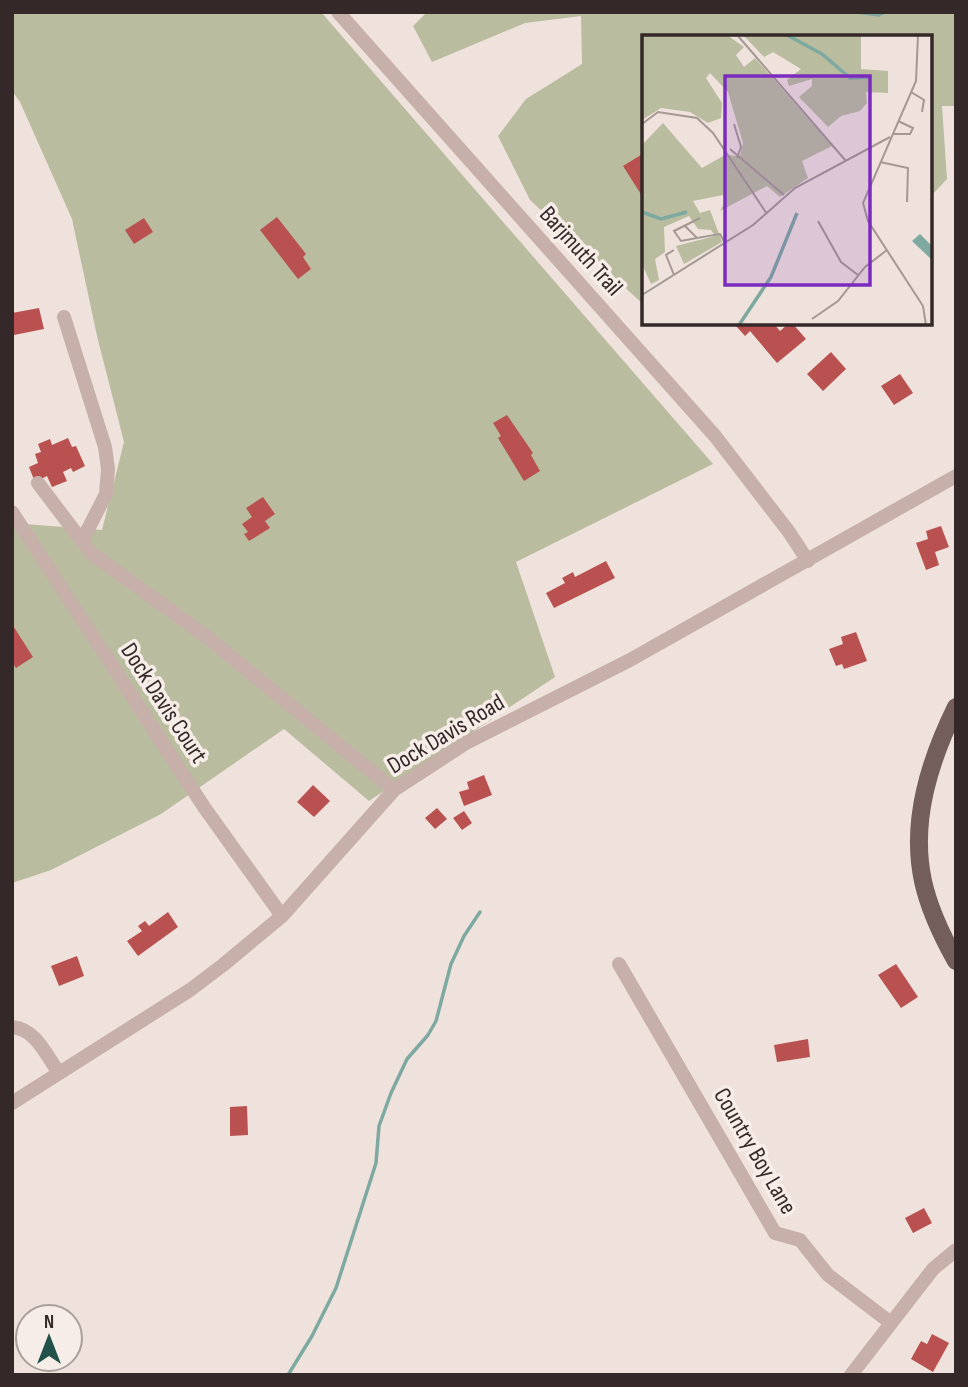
<svg xmlns="http://www.w3.org/2000/svg" width="968" height="1387" viewBox="0 0 968 1387" font-family="'Sofia Sans Condensed',sans-serif">
	<style>
		.green { fill: #b9bc9e }
		.lines { fill: none; stroke-linecap: round; stroke-linejoin: round }
		.stream { stroke: #7ea9a1; stroke-width: 3.5 }
		.building { fill: #b95150 }
		.minor { stroke: #c6b0a9; stroke-width: 14 }
		.major { stroke: #745e5b; stroke-width: 18 }
		.labels { text-anchor: middle; dominant-baseline: central; stroke-width: 7; stroke-linejoin: round; paint-order: stroke }
		.street-label { font-size: 24px; fill: #342928; stroke: #f7ede8 }
		.inset-river { fill: none; stroke: #7ea9a1; stroke-width: 3.5 }
		.inset-road { fill: none; stroke: #a49894; stroke-width: 2 }
		.view { fill: #7b2cbf; fill-opacity: 0.15; stroke: #7b2cbf; stroke-width: 3.5 }
		.inset-edge { fill: none; stroke: #342928; stroke-width: 3.5 }
	</style>
	<rect width="100%" height="100%" fill="#efe2dc"/>
	<path class="green" d="M12 12H321L713 464 516 562 555 677 369 801 284 729 161 814 51 870 12 883V523L102 530 124 442 97 336 72 219 20 102 12 91Z
		M427 12H956V106H942L947 179 931 196V37H644V305L530 200 498 136 526 99 582 64 581 16 525 23 432 62 413 26Z"/>
	<g class="lines">
		<path class="stream" d="M857 12 879 15 884 12
			M288 1375 312 1336 336 1288 376 1163 379 1126 391 1093 407 1059 428 1035 436 1021 451 964 464 936 480 912"/>
	</g>
	<path class="building" d="M644 153V199L623 166Z
		M277 217 306 254 303 257 311 269 298 279 260 230Z
		M144 218 153 232 134 244 125 230Z
		M39 308 44 329 14 335 12 313Z
		M738 324H774L780 331 788 324H793L806 339 777 363 750 331 745 336 736 326Z
		M831 352 846 369 823 391 807 374Z
		M900 374 913 393 894 405 881 386Z
		M507 415 533 453 531 455 540 471 524 481 498 438 501 436 493 423Z
		M68 438 72 447 76 446 85 466 73 472 71 468 63 472 67 481 52 487 47 476 35 482 29 467 38 463 35 454 41 452 38 444 50 439 52 445Z
		M263 497 275 514 265 521 270 528 249 541 244 534 248 532 242 524 252 517 246 508Z
		M941 526 949 547 935 552 939 565 926 570 916 543 928 539 926 531Z
		M606 561 615 578 554 608 546 593 565 583 562 578 573 572 575 577Z
		M12 624 33 657 16 668 12 662Z
		M856 632 867 661 844 669 842 664 836 666 829 649 843 644 841 637Z
		M484 775 492 795 464 806 459 792 469 789 467 782Z
		M313 785 330 801 314 817 297 802Z
		M437 808 447 819 435 829 425 818Z
		M464 811 472 823 462 830 453 818Z
		M168 912 178 927 138 956 127 941 142 931 138 926 145 921 149 926Z
		M77 956 84 976 59 986 51 966Z
		M896 964 918 997 901 1008 878 975Z
		M808 1039 810 1057 777 1062 774 1045Z
		M247 1106 248 1135 230 1136V1107Z
		M924 1208 932 1223 913 1233 905 1218Z
		M932 1334 949 1343 933 1372 911 1359 921 1341 927 1344Z"/>
	<g class="lines">
		<path class="minor" d="M338 12 715 436 789 532 808 561
			M64 317 105 447 108 469 106 494 82 541
			M38 483 91 553 207 637 394 790
			M12 512 204 807 282 916
			M619 964 775 1233 800 1240 828 1275 891 1323
			M12 1027C36 1029 46 1055 59 1073
			M12 1103 190 990 223 965 282 916 394 790 466 743 630 660 956 476
			M851 1375 933 1269 956 1250"/>
		<path class="major" d="M956 707C930 760 910 821 923 881 929 909 942 936 956 961"/>
	</g>
	<g class="labels">
		<g class="street-label">
			<text transform="translate(581 251) rotate(48)">Barjmuth Trail</text>
			<text transform="translate(164 703) rotate(57)">Dock Davis Court</text>
			<text transform="translate(446 734) rotate(-31)">Dock Davis Road</text>
			<text transform="translate(755 1151) rotate(60)">Country Boy Lane</text>
		</g>
	</g>
	<g transform="translate(642 35)">
		<rect width="290" height="290" fill="#efe2dc"/>
		<path d="M0 0H85L102 12 94 20 102 32 113 23 190 111 160 126 166 143 138 162 125 151 78 176 84 165 81 160 51 166 58 178 68 175 80 207 42 229 34 211 73 201 69 195 56 194 47 181 22 192 23 217 13 224 17 245 9 249 0 229V110L21 88 60 133 83 120 98 121 101 108 86 57 68 38 64 43 80 68 79 83 66 88 48 77 19 73 0 85ZM101 0H219V34L246 36V58L224 57 225 68 218 76 199 81 186 92 157 62 170 51V44L147 51 145 45 159 34 131 17 122 22Z" fill="#b9bc9e"/>
		<path d="M278 199 290 211 289 224 270 206Z" fill="#7ea9a1"/>
		<path class="inset-river" d="M145 0 180 19 208 43 228 42M0 177 19 184 45 177M97 290 129 242 155 178"/>
		<path class="inset-road" d="M276 0 274 46 221 168 226 186 281 271 284 290M96 1 204 126M269 57 282 65 280 77M0 89 16 77 55 83 71 98 125 179M92 89 99 112 95 123M252 99H268L271 93 256 86M88 114 142 160M238 127 266 133 265 167M176 186 199 227 216 240M43 191 55 203 78 199 83 208M55 203 39 206 32 196 58 183M32 215 24 220 32 240M0 260 111 190 153 153 248 102M170 284 196 266 223 232 245 215"/>
		<path class="view" d="M83 41H228V250H83Z"/>
		<rect width="290" height="290" class="inset-edge"/>
	</g>
	<rect width="968" height="1387" fill="none" stroke="#342928" stroke-width="28"/>
	<g transform="translate(49 1338)"><circle r="33" fill="#f7ede8" stroke="#a99f9b" stroke-width="2"/>
	<path d="M0-5L12 26L0 18L-12 26Z" fill="#225149"/>
	<text y="-10" font-size="19" font-weight="bold" text-anchor="middle" fill="#342928">N</text>
	</g>
</svg>
